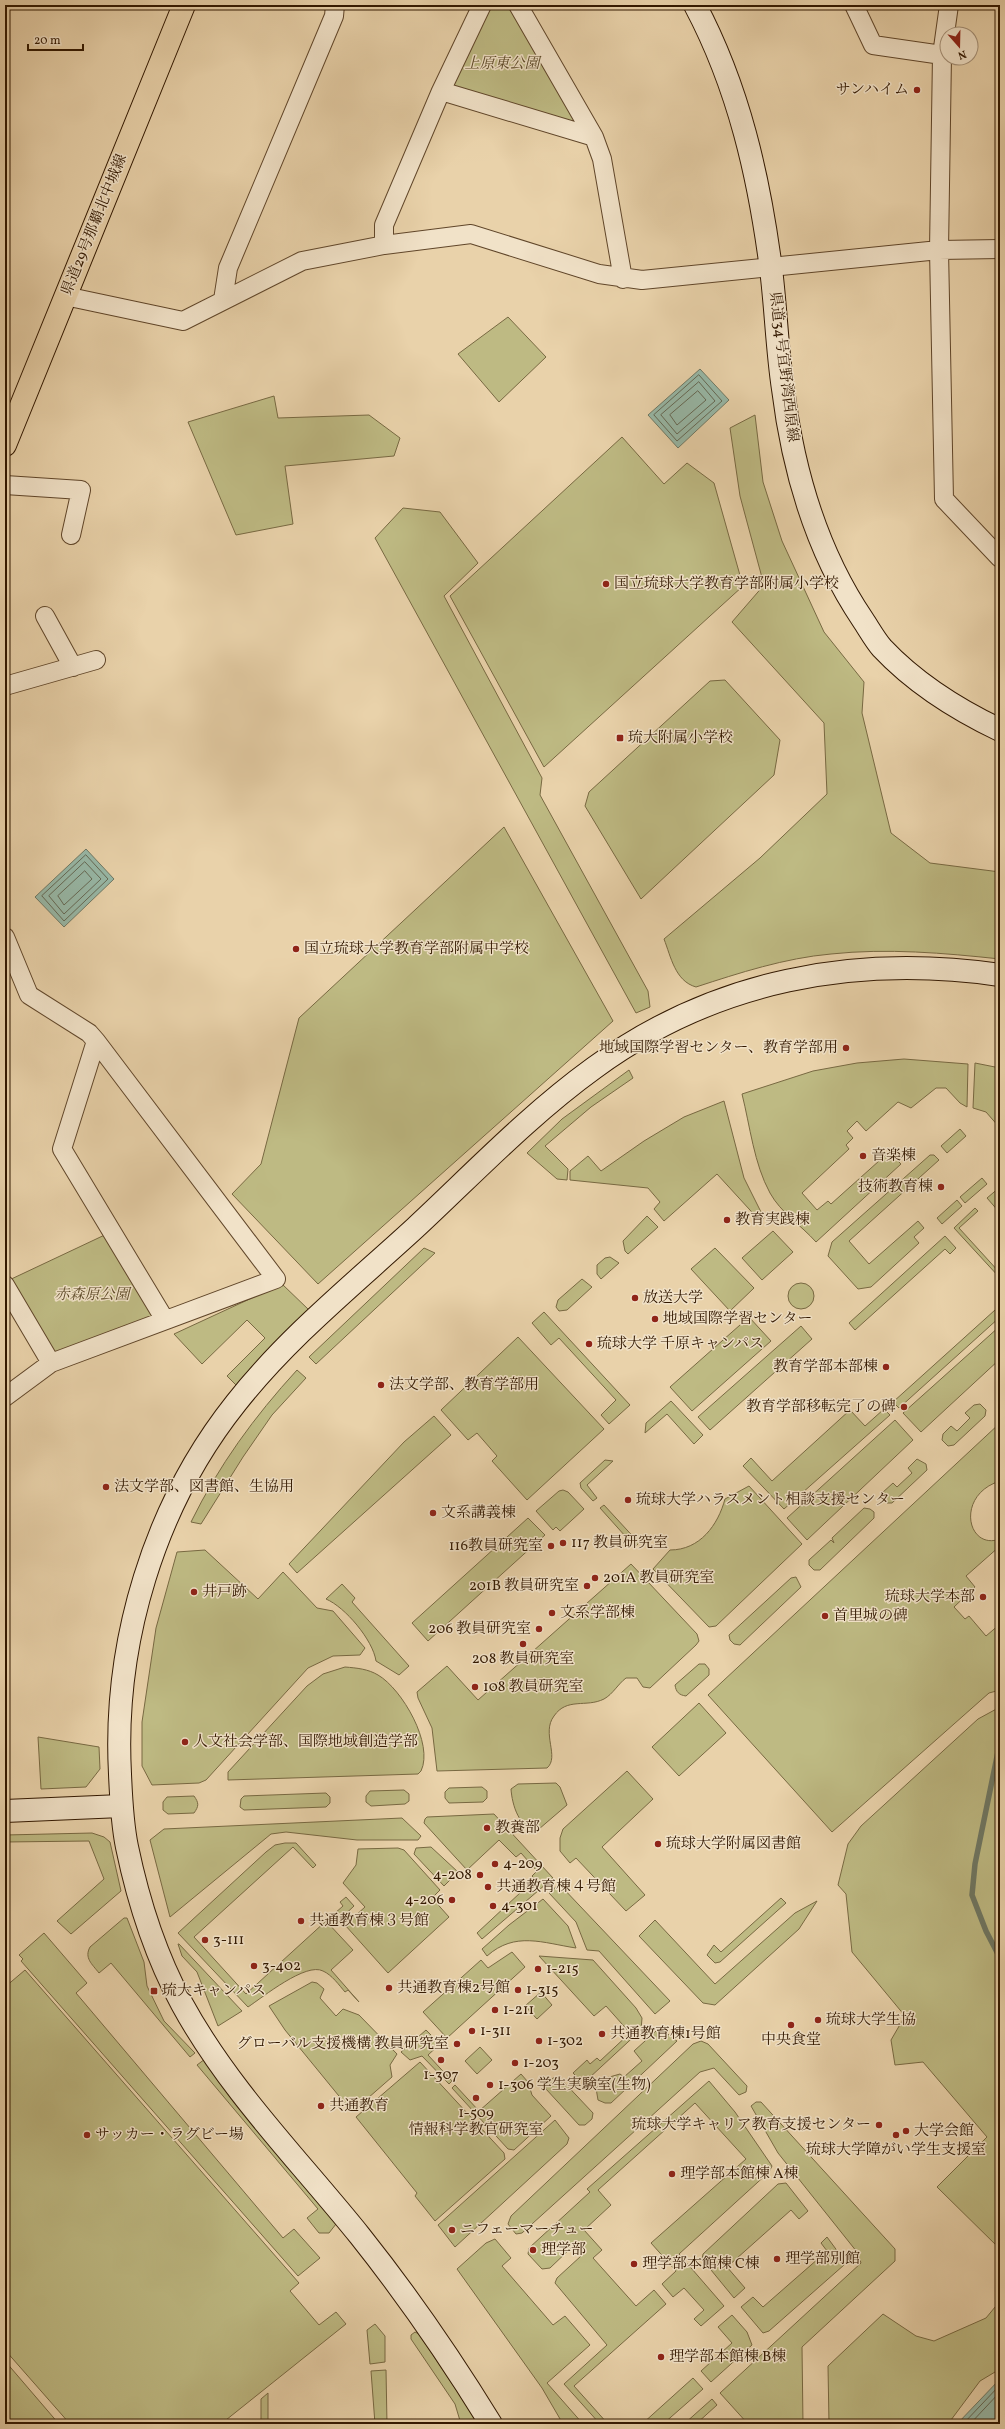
<svg xmlns="http://www.w3.org/2000/svg" width="1005" height="2429" viewBox="0 0 1005 2429" font-family="Vollkorn,'Noto Serif JP',serif">
	<style>
		.green { fill: #beba83; stroke: #786942 }
		.water { fill: #97b8a7; stroke: #6f7864 }
		.lines { fill: none; stroke-linecap: round; stroke-linejoin: round }
		.shore { stroke: #646854; stroke-width: 1 }
		.stream { stroke: #6f7864; stroke-width: 5.5 }
		.street-casing { stroke: #60462a; stroke-width: 20 }
		.secondary-casing { stroke: #321800; stroke-width: 24 }
		.primary-casing { stroke: #321800; stroke-width: 24 }
		.street { stroke: #f1e2c8; stroke-width: 18 }
		.secondary { stroke: #f1e2c8; stroke-width: 22 }
		.primary { stroke: #e9d2aa; stroke-width: 22 }
		.poi-dot { fill: #8f2418; stroke: #f1e2c8; stroke-width: 1.5 }
		.labels { text-anchor: middle; dominant-baseline: central; stroke-width: 3; stroke-linejoin: round; paint-order: stroke }
		.park-label { font-size: 15px; font-style: italic; fill: #5c4927; stroke: #f1e2c8 }
		.poi-label { font-size: 15px; fill: #321800; stroke: #f1e2c8; text-anchor: start }
		.street-label { font-size: 15px; fill: #321800; stroke: #f1e2c8 }
	</style>
	<rect width="100%" height="100%" fill="#e9d2aa"/>
	<filter id="stains"><feTurbulence type="fractalNoise" baseFrequency=".005" numOctaves="4"/><feColorMatrix values="0 0 0 0 .2 0 0 0 0 .09 0 0 0 0 .02 0 0 0 .5 -.17"/></filter>
	<radialGradient id="worn" r=".72"><stop offset=".6" stop-color="#630" stop-opacity="0"/><stop offset="1" stop-color="#630" stop-opacity=".3"/></radialGradient>
	<path class="green" d="M482 5H518L594 137 441 91Z
		M508 317 546 357 499 402 458 354Z
		M274 396 278 418 369 415 400 438 394 456 285 466 293 524 236 535 188 422Z
		M755 415 763 482 782 541 824 632 864 682 862 713 891 833 930 863 1000 872V959C944 953 887 948 831 954 785 958 739 973 696 987 675 981 671 957 664 939L760 858 827 794 824 723 732 622 764 585 740 496 730 428Z
		M622 437 664 484 687 463 714 483 743 586 544 767 450 596Z
		M403 508 440 512 478 563 444 596 542 778 540 795 648 991 650 1007 636 1013 375 538Z
		M725 680 780 740 774 775 641 899 585 806 589 792 710 681Z
		M504 827 613 1021 318 1284 232 1194 261 1164 299 1018Z
		M904 1059 968 1064 967 1107 960 1103 946 1088H936L911 1108 898 1102 866 1131 857 1121 847 1131 853 1138 846 1145 849 1149 802 1193 817 1210 828 1201 831 1204 889 1152 901 1164 816 1242C801 1225 781 1213 770 1193 754 1164 750 1126 742 1094L813 1071 857 1063Z
		M975 1063 1000 1068V1128L986 1112 973 1108Z
		M629 1070 633 1078 591 1107 545 1146 568 1169 567 1180 557 1179 527 1153 562 1119Z
		M724 1101 744 1178 764 1218 760 1221 717 1174 664 1221 654 1209 660 1202 648 1188 570 1180V1171L588 1156 601 1171 644 1141 684 1117Z
		M960 1129 966 1136 947 1153 941 1146Z
		M930 1155H934L939 1160 849 1241 869 1264 918 1221 924 1228 914 1237 919 1243 871 1287 858 1289 828 1256 832 1242Z
		M982 1178 987 1184 965 1203 960 1197Z
		M1000 1187V1213L987 1198Z
		M957 1200 962 1206 942 1224 937 1218Z
		M975 1208 978 1211 959 1228 1000 1273V1278L954 1228Z
		M647 1216 658 1227 628 1254 625 1251 623 1241Z
		M773 1231 793 1252 762 1280 742 1258Z
		M111 1232 165 1320 51 1363 5 1282Z
		M945 1236 956 1248 950 1254 945 1249 855 1330 849 1323Z
		M424 1248 435 1253 316 1364 309 1357Z
		M715 1248 754 1288 730 1311 691 1269Z
		M610 1257 619 1263 601 1279 597 1274V1265L605 1258Z
		M582 1279 592 1287 567 1310 559 1311 556 1307 558 1300Z
		M788 1296a13 13 0 1 1 26 0a13 13 0 1 1-26 0Z
		M282 1284 309 1310 237 1386 227 1376 265 1338 247 1320 202 1364 174 1334Z
		M995 1310 1000 1317 899 1408 893 1402Z
		M544 1312 630 1405 609 1424 601 1415 616 1400 559 1338 551 1345 532 1323Z
		M749 1317 771 1341 692 1411 670 1387Z
		M801 1326 812 1339 710 1430 698 1417Z
		M1000 1326V1359L921 1432 903 1413Z
		M518 1337 604 1429 527 1500 492 1461 497 1456 477 1433 468 1440 441 1410Z
		M297 1370 306 1378 272 1415 243 1457 201 1524 191 1522C219 1465 254 1417 297 1370Z
		M671 1401 703 1435 694 1444 667 1414 645 1433 646 1423Z
		M980 1404 986 1410 985 1416 954 1445 948 1446 942 1440 943 1434 951 1426 957 1431 970 1418 965 1413 974 1405Z
		M884 1409 890 1415 784 1509 743 1466 751 1458 772 1481 850 1410 865 1426Z
		M434 1416 451 1435 297 1573 289 1564 404 1442Z
		M895 1420 913 1440 807 1540 787 1518Z
		M1000 1423V1481C955 1495 967 1551 1000 1539V1546L966 1576 975 1587 954 1607 965 1619 969 1616 986 1636 1000 1624V1690L989 1693 832 1832 708 1695Z
		M917 1459 926 1464 927 1470 892 1503H887L883 1498 882 1493 893 1483 897 1487 912 1473 908 1468Z
		M605 1460 613 1461 587 1485 597 1498 593 1501 581 1488 580 1483Z
		M749 1486 802 1544 716 1626 709 1627 653 1569 670 1550C700 1550 718 1525 725 1499Z
		M563 1490 568 1492 584 1509 560 1531 556 1527 553 1530 536 1511 559 1491Z
		M604 1505 639 1543 635 1547 600 1508Z
		M864 1508 870 1509 874 1512V1518L820 1570H814L809 1565V1560L831 1540 834 1543 832 1538Z
		M528 1518 545 1535 428 1641 412 1623Z
		M205 1550 258 1599 283 1572 317 1608 333 1611 365 1648 360 1655 333 1656 308 1668 206 1780 199 1783 152 1785 142 1766V1722L156 1628 177 1552Z
		M631 1564 697 1634 699 1641 696 1645 650 1688 643 1687 637 1678H626C618 1684 613 1694 604 1699 586 1708 567 1697 554 1716 541 1733 560 1757 547 1768L437 1771 432 1728 418 1698 417 1692 447 1666 478 1700Z
		M796 1577 801 1587 740 1645 734 1644 730 1640 729 1635 791 1578Z
		M342 1584 355 1598 352 1602 409 1666 399 1675 376 1661C373 1640 345 1607 326 1599Z
		M699 1664H705L709 1669V1675L686 1696C679 1695 676 1692 675 1685Z
		M345 1667C357 1668 368 1669 378 1675 402 1689 434 1744 421 1771L418 1774 228 1780V1772L307 1686 323 1674Z
		M699 1703 726 1733 679 1776 652 1747Z
		M1000 1707V2249L937 2187 987 2137 923 2062 895 2065 891 2040 905 2016 852 1952 846 1894 838 1885 848 1844 861 1826 978 1719Z
		M38 1737 99 1747 100 1769 86 1787 41 1789Z
		M627 1771 653 1799 602 1847 645 1895 626 1911 576 1858 570 1863 560 1851V1838L563 1829Z
		M556 1783 560 1787 567 1805 539 1829C519 1831 512 1804 511 1789L518 1784Z
		M482 1787 487 1791V1798L483 1802 449 1803 445 1798V1792L449 1788Z
		M404 1790 409 1794V1801L405 1804 371 1806 366 1802V1796L370 1791Z
		M326 1793 330 1797V1803L326 1807 244 1810 240 1807 241 1799 244 1796Z
		M194 1796C199 1803 199 1806 194 1813L168 1814 163 1810V1802L167 1797Z
		M494 1814 553 1878 482 1939 477 1933 535 1879 532 1876 537 1871 521 1853 516 1857 499 1840 467 1870 424 1823 425 1819 427 1817Z
		M402 1818 421 1836 418 1840H357L286 1832 271 1834 170 1917 150 1840 164 1829Z
		M92 1833 104 1837 110 1842 121 1891 71 1934 57 1921 104 1879 89 1841 5 1842V1835Z
		M285 1843H296L316 1865 313 1868 293 1847 194 1937 246 1994 326 1921 353 1950 331 1970 359 2002 348 1990 345 1992C339 1985 332 1975 323 1971 306 1962 263 1997 248 2007L178 1933 266 1852 275 1845Z
		M431 1847 458 1872 444 1886 414 1854 416 1848Z
		M398 1848 404 1850 440 1890 432 1898 449 1917 388 1973 345 1925 365 1907 343 1883 356 1865 358 1849Z
		M557 1886H561L670 2001 655 2014 599 1951 587 1950 576 1922 549 1893Z
		M346 1897 354 1906 339 1920 334 1914 343 1906 340 1902Z
		M781 1898 786 1903 720 1962 715 1963 707 1955 714 1945 721 1952Z
		M543 1899 568 1926 576 1948C543 1943 515 1931 487 1956L482 1949 509 1925Z
		M817 1901 799 1929 715 2005 703 2003 639 1936 655 1920 715 1984 795 1913Z
		M124 1918H127L144 1962 147 1986 164 2021 195 2053 190 2057 111 1963 99 1973C92 1964 84 1958 90 1947Z
		M44 1933 87 1983 76 1993 283 2238 294 2229 320 2258 298 2276 21 1961 23 1959 19 1955Z
		M178 1944H179L242 2011 218 2026 197 1972 182 1956Z
		M512 1952 525 1967 447 2038 423 2012 481 1960 488 1968Z
		M539 1956 593 1960 636 2008 642 2018 641 2030 588 2079H579L573 2073 587 2060 590 2064 597 2058 600 2061 630 2033 606 2006 594 2016Z
		M25 1970 299 2283 290 2291 319 2325 336 2312 346 2324 221 2424H70L5 2350V1987Z
		M312 1982 317 1983 324 1989 320 1998 336 2016 343 2009 359 2015 397 2054 390 2065 392 2077 352 2112 285 2030 269 2006Z
		M541 1992 552 2005 537 2019 525 2006Z
		M426 2030 440 2044 428 2055 452 2081 449 2084 422 2056 410 2060 401 2052Z
		M656 2031 665 2032 677 2041 611 2103H605L598 2100 596 2088 606 2078 620 2074 624 2077 642 2061 634 2051Z
		M701 2041 708 2044 747 2086 746 2092 739 2095 714 2068 700 2072 522 2233 516 2234 508 2224 511 2216 693 2044Z
		M480 2047 492 2060 477 2074 465 2061Z
		M205 2059 334 2219 336 2224 329 2233H319L307 2218 318 2209 197 2065Z
		M420 2062 504 2153 505 2159 435 2221 415 2196 417 2193 356 2117Z
		M521 2074 528 2082 532 2095 551 2116 514 2150 508 2149 452 2088 455 2085 479 2111Z
		M559 2077 593 2113 592 2119 585 2125H579L546 2089V2084L553 2078Z
		M709 2081 735 2112 772 2166 769 2172 679 2254 724 2306 701 2326 694 2319 704 2310 684 2288 673 2297 662 2284 676 2271 651 2243 746 2159 695 2103 598 2190 611 2205 584 2230 602 2250 593 2258 636 2306 654 2290 666 2304 574 2386 608 2424H600L564 2384 607 2345 555 2283 557 2278 581 2256 572 2247 550 2268 542 2269 528 2254 529 2248 590 2192 587 2189Z
		M756 2102H761L895 2249V2261L802 2347 803 2424H748L720 2393 861 2263 857 2252 778 2153 751 2106Z
		M555 2120 569 2138 567 2144 455 2247 438 2225Z
		M786 2183 808 2211 799 2219 791 2210 727 2267 745 2288 734 2298 702 2259 703 2254 778 2184Z
		M827 2237 841 2256 844 2265 769 2331 763 2333 741 2307 753 2297 763 2307 827 2251 821 2243Z
		M495 2239 511 2258 502 2266 553 2325 565 2316 590 2345 547 2383 583 2424H563L542 2388 457 2269 486 2243Z
		M1000 2301V2369L980 2381 948 2424H829L828 2366 883 2314 916 2336 934 2341 986 2318Z
		M732 2315 747 2332 752 2345 711 2382 701 2371 732 2343 718 2327Z
		M375 2324 385 2336V2362L370 2364 367 2330Z
		M415 2332 419 2334 479 2424H461L455 2404 411 2339V2335Z
		M5 2361 59 2424H5Z
		M386 2370 387 2424H375L371 2371Z
		M693 2378 703 2389 663 2424H642Z
		M268 2393V2424H261V2399Z
		M712 2399 717 2405 696 2424H684Z"/>
	<path class="water" d="M700 369 729 400 678 448 648 415Z
		M86 849 114 879 64 927 35 897Z
		M1000 2379V2424H957Z"/>
	<g class="lines">
		<path class="shore" d="M699 375 722 401 677 441 654 415Z
			M699 382 715 401 677 434 661 415Z
			M698 391 706 400 677 425 670 415Z
			M86 855 108 879 64 921 42 896Z
			M85 862 101 879 64 914 49 896Z
			M85 871 92 879 64 905 58 896Z
			M963 2424 1000 2385
			M970 2424 1000 2392"/>
		<path class="stream" d="M999 1722 1000 1729
			M1000 1742 975 1864 972 1895 986 1931 1000 1958"/>
		<g class="street-casing">
			<path id="street" d="M854 5 873 45 942 55
				M949 5 942 55 939 250 944 499 1000 558
				M441 91 594 137 518 5
				M594 137 602 159 623 279
				M384 245V225L441 91 482 5
				M65 296 183 321 302 261 384 245 471 234 599 274 642 280 939 250 1000 249
				M223 300 228 268 334 16 335 5
				M5 485 81 490 71 535
				M45 616 73 667
				M5 686 96 660
				M5 937 29 995 89 1033 96 1041 62 1149 165 1320
				M5 1285 51 1363
				M5 1397 51 1363 276 1279 96 1041"/>
		</g>
		<g class="secondary-casing">
			<path id="secondary" d="M695 5C739 88 759 177 771 269 776 309 777 349 783 389 793 470 817 552 863 620 869 629 875 640 882 648 914 682 958 710 1000 730
				M5 1811 121 1806
				M491 2424C451 2359 407 2295 360 2236 299 2160 229 2090 182 2004 156 1956 138 1900 127 1847 122 1823 121 1798 120 1774 113 1643 154 1506 236 1403 287 1338 354 1284 415 1228 473 1174 529 1115 594 1068 714 980 855 954 1000 975"/>
		</g>
		<g class="primary-casing">
			<path id="primary" d="M5 445 184 5"/>
		</g>
		<use href="#street" class="street"/>
		<use href="#secondary" class="secondary"/>
		<use href="#primary" class="primary"/>
	</g>
	<g class="poi-dot">
		<circle cx="917" cy="90" r="4"/>
		<circle cx="606" cy="584" r="4"/>
		<rect x="616" y="734" width="8" height="8" rx="2"/>
		<circle cx="296" cy="949" r="4"/>
		<circle cx="846" cy="1048" r="4"/>
		<circle cx="863" cy="1156" r="4"/>
		<circle cx="941" cy="1187" r="4"/>
		<circle cx="727" cy="1220" r="4"/>
		<circle cx="635" cy="1298" r="4"/>
		<circle cx="655" cy="1319" r="4"/>
		<circle cx="589" cy="1344" r="4"/>
		<circle cx="886" cy="1367" r="4"/>
		<circle cx="381" cy="1385" r="4"/>
		<circle cx="904" cy="1407" r="4"/>
		<circle cx="106" cy="1487" r="4"/>
		<circle cx="628" cy="1500" r="4"/>
		<circle cx="433" cy="1513" r="4"/>
		<circle cx="563" cy="1543" r="4"/>
		<circle cx="551" cy="1546" r="4"/>
		<circle cx="595" cy="1578" r="4"/>
		<circle cx="587" cy="1586" r="4"/>
		<circle cx="194" cy="1592" r="4"/>
		<circle cx="983" cy="1597" r="4"/>
		<circle cx="552" cy="1613" r="4"/>
		<circle cx="825" cy="1616" r="4"/>
		<circle cx="539" cy="1629" r="4"/>
		<circle cx="523" cy="1644" r="4"/>
		<circle cx="475" cy="1687" r="4"/>
		<circle cx="185" cy="1742" r="4"/>
		<circle cx="487" cy="1828" r="4"/>
		<circle cx="658" cy="1844" r="4"/>
		<circle cx="495" cy="1864" r="4"/>
		<circle cx="480" cy="1875" r="4"/>
		<circle cx="488" cy="1887" r="4"/>
		<circle cx="452" cy="1900" r="4"/>
		<circle cx="493" cy="1906" r="4"/>
		<circle cx="301" cy="1921" r="4"/>
		<circle cx="205" cy="1940" r="4"/>
		<circle cx="254" cy="1966" r="4"/>
		<circle cx="538" cy="1969" r="4"/>
		<circle cx="389" cy="1988" r="4"/>
		<circle cx="518" cy="1990" r="4"/>
		<rect x="150" y="1987" width="8" height="8" rx="2"/>
		<circle cx="495" cy="2010" r="4"/>
		<circle cx="818" cy="2020" r="4"/>
		<circle cx="791" cy="2025" r="4"/>
		<circle cx="472" cy="2031" r="4"/>
		<circle cx="602" cy="2034" r="4"/>
		<circle cx="539" cy="2041" r="4"/>
		<circle cx="457" cy="2044" r="4"/>
		<circle cx="441" cy="2060" r="4"/>
		<circle cx="515" cy="2063" r="4"/>
		<circle cx="490" cy="2085" r="4"/>
		<circle cx="476" cy="2098" r="4"/>
		<circle cx="321" cy="2106" r="4"/>
		<circle cx="879" cy="2125" r="4"/>
		<circle cx="906" cy="2131" r="4"/>
		<circle cx="87" cy="2135" r="4"/>
		<circle cx="896" cy="2135" r="4"/>
		<circle cx="672" cy="2174" r="4"/>
		<circle cx="452" cy="2230" r="4"/>
		<circle cx="533" cy="2250" r="4"/>
		<circle cx="777" cy="2259" r="4"/>
		<circle cx="634" cy="2264" r="4"/>
		<circle cx="661" cy="2357" r="4"/>
	</g>
	<g class="labels">
		<g class="park-label">
			<text x="502" y="64">上原東公園</text>
			<text x="92" y="1295">赤森原公園</text>
		</g>
		<g class="poi-label">
			<text x="909" y="90" text-anchor="end">サンハイム</text>
			<text x="614" y="584">国立琉球大学教育学部附属小学校</text>
			<text x="628" y="738">琉大附属小学校</text>
			<text x="304" y="949">国立琉球大学教育学部附属中学校</text>
			<text x="838" y="1048" text-anchor="end">地域国際学習センター、教育学部用</text>
			<text x="871" y="1156">音楽棟</text>
			<text x="933" y="1187" text-anchor="end">技術教育棟</text>
			<text x="735" y="1220">教育実践棟</text>
			<text x="643" y="1298">放送大学</text>
			<text x="663" y="1319">地域国際学習センター</text>
			<text x="597" y="1344">琉球大学 千原キャンパス</text>
			<text x="878" y="1367" text-anchor="end">教育学部本部棟</text>
			<text x="389" y="1385">法文学部、教育学部用</text>
			<text x="896" y="1407" text-anchor="end">教育学部移転完了の碑</text>
			<text x="114" y="1487">法文学部、図書館、生協用</text>
			<text x="636" y="1500">琉球大学ハラスメント相談支援センター</text>
			<text x="441" y="1513">文系講義棟</text>
			<text x="571" y="1543">117 教員研究室</text>
			<text x="543" y="1546" text-anchor="end">116教員研究室</text>
			<text x="603" y="1578">201A 教員研究室</text>
			<text x="579" y="1586" text-anchor="end">201B 教員研究室</text>
			<text x="202" y="1592">井戸跡</text>
			<text x="975" y="1597" text-anchor="end">琉球大学本部</text>
			<text x="560" y="1613">文系学部棟</text>
			<text x="833" y="1616">首里城の碑</text>
			<text x="531" y="1629" text-anchor="end">206 教員研究室</text>
			<text x="523" y="1659" text-anchor="middle">208 教員研究室</text>
			<text x="483" y="1687">108 教員研究室</text>
			<text x="193" y="1742">人文社会学部、国際地域創造学部</text>
			<text x="495" y="1828">教養部</text>
			<text x="666" y="1844">琉球大学附属図書館</text>
			<text x="503" y="1864">4-209</text>
			<text x="472" y="1875" text-anchor="end">4-208</text>
			<text x="496" y="1887">共通教育棟４号館</text>
			<text x="444" y="1900" text-anchor="end">4-206</text>
			<text x="501" y="1906">4-301</text>
			<text x="309" y="1921">共通教育棟３号館</text>
			<text x="213" y="1940">3-111</text>
			<text x="262" y="1966">3-402</text>
			<text x="546" y="1969">1-215</text>
			<text x="397" y="1988">共通教育棟2号館</text>
			<text x="526" y="1990">1-315</text>
			<text x="162" y="1991">琉大キャンパス</text>
			<text x="503" y="2010">1-211</text>
			<text x="826" y="2020">琉球大学生協</text>
			<text x="480" y="2031">1-311</text>
			<text x="610" y="2034">共通教育棟1号館</text>
			<text x="791" y="2040" text-anchor="middle">中央食堂</text>
			<text x="547" y="2041">1-302</text>
			<text x="449" y="2044" text-anchor="end">グローバル支援機構 教員研究室</text>
			<text x="523" y="2063">1-203</text>
			<text x="441" y="2075" text-anchor="middle">1-307</text>
			<text x="498" y="2085">1-306 学生実験室(生物)</text>
			<text x="329" y="2106">共通教育</text>
			<text x="476" y="2113" text-anchor="middle">1-509<tspan x="476" dy="17">情報科学教官研究室</tspan></text>
			<text x="871" y="2125" text-anchor="end">琉球大学キャリア教育支援センター</text>
			<text x="914" y="2131">大学会館</text>
			<text x="95" y="2135">サッカー・ラグビー場</text>
			<text x="896" y="2150" text-anchor="middle">琉球大学障がい学生支援室</text>
			<text x="680" y="2174">理学部本館棟 A棟</text>
			<text x="460" y="2230">ニフェーマーチュー</text>
			<text x="541" y="2250">理学部</text>
			<text x="785" y="2259">理学部別館</text>
			<text x="642" y="2264">理学部本館棟 C棟</text>
			<text x="669" y="2357">理学部本館棟 B棟</text>
		</g>
		<g class="street-label">
			<text transform="translate(95 225) rotate(-68)">県道29号那覇北中城線</text>
			<text transform="translate(783 367) rotate(83)">県道34号宜野湾西原線</text>
		</g>
	</g>
	<rect width="1005" height="2429" fill="none" stroke="#e9d2aa" stroke-width="20"/>
	<rect x="6" y="6" width="993" height="2417" fill="none" stroke="#321800" stroke-width="2"/>
	<rect x="10" y="10" width="985" height="2409" fill="none" stroke="#321800"/>
	<g transform="translate(959 46) rotate(160)"><circle r="19" fill="#f1e2c8" stroke="#a59178"/>
	<path d="M0-3L7 15L0 10L-7 15Z" fill="#8f2418"/>
	<text y="-6" font-size="11" font-weight="bold" text-anchor="middle" fill="#321800">N</text>
	</g>
	<path d="M28 44v6h55v-6" fill="none" stroke="#321800" stroke-width="2"/>
	<text x="34" y="44" font-size="12" fill="#321800" stroke="#f1e2c8" stroke-width="3" paint-order="stroke">20 m</text>
	<rect width="100%" height="100%" filter="url(#stains)"/>
	<rect width="100%" height="100%" fill="url(#worn)"/>
</svg>
